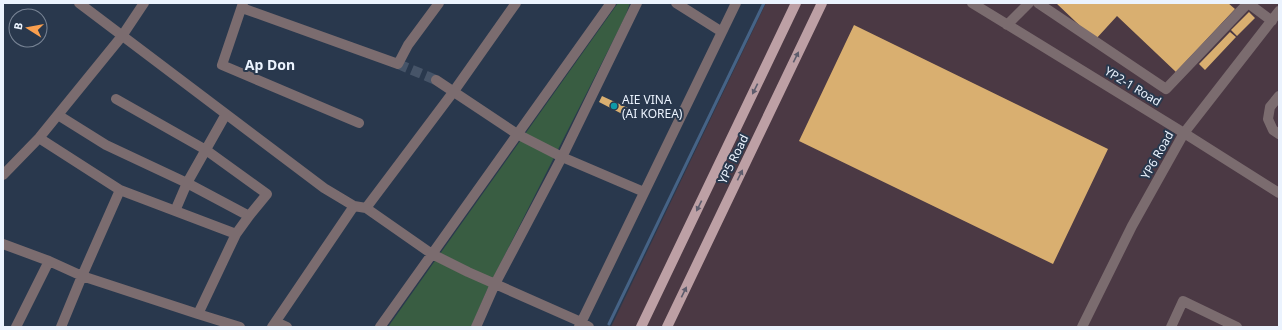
<svg xmlns="http://www.w3.org/2000/svg" width="1282" height="330" viewBox="0 0 1282 330" font-family="'Noto Sans',sans-serif">
	<style>
		.industrial { fill: #4b3944 }
		.green { fill: #395d42 }
		.lines { fill: none; stroke-linecap: round; stroke-linejoin: round }
		.stream { stroke: #466386; stroke-width: 3 }
		.building { fill: #d9af70 }
		.minor-tunnel { stroke: #465468; stroke-width: 10; stroke-dasharray: 10 5; stroke-linecap: butt }
		.minor { stroke: #7b6c6f; stroke-width: 10 }
		.major { stroke: #bda0a5; stroke-width: 10 }
		.oneway { fill: #5d5c6c }
		.culture-dot { fill: #0f9aa8; stroke: #29384d; stroke-width: 1.5 }
		.labels { text-anchor: middle; dominant-baseline: central; stroke-width: 4; stroke-linejoin: round; paint-order: stroke }
		.street-label { font-size: 12px; fill: #ebf3fe; stroke: #29384d }
		.poi-label { font-size: 12px; fill: #ebf3fe; stroke: #29384d; text-anchor: start }
		.quarter-label { font-size: 14px; font-weight: bold; fill: #ebf3fe; stroke: #29384d }
	</style>
	<rect width="100%" height="100%" fill="#29384d"/>
	<path class="industrial" d="M766 3H1279V327H611Z"/>
	<path class="green" d="M618 3H630L625 17 487 290 471 327H388Z"/>
	<g class="lines">
		<path class="stream" d="M609 324 764 3"/>
	</g>
	<path class="building" d="M1056 3H1228L1235 9 1176 72 1117 16 1095 40Z
		M1249 12 1255 18 1237 36 1231 30Z
		M854 25 1108 149 1053 264 799 141Z
		M1230 32 1236 37 1205 70 1199 64Z
		M602 96 630 109 626 116 599 102Z"/>
	<g class="lines">
		<path class="minor-tunnel" d="M398 64 436 80"/>
		<path class="minor" d="M79 3 324 188 354 206 366 208 432 254 468 272 581 322 589 327
			M243 3 222 65 359 123
			M676 3 722 32
			M972 3 1184 133 1279 193
			M1038 3 1166 89 1248 3 1272 21
			M242 8 398 64 408 45 439 3
			M1007 25 1029 3
			M436 80 517 134 562 157 644 192
			M1279 96 1270 107 1268 119 1273 130 1279 134
			M116 99 206 150 267 194 249 216
			M58 115 106 145 187 183 226 114
			M39 138 120 190 82 276 198 314 236 234 120 190
			M3 175 39 138 122 36 144 3
			M366 208 454 91 516 3
			M175 211 187 183 249 216 236 234
			M3 244 49 261 16 327
			M49 261 82 276 61 327
			M198 314 240 327
			M276 322 287 327
			M272 327 354 206
			M380 327 611 3
			M476 327 495 284 562 157 637 3
			M579 327 736 3
			M1082 327 1132 226 1184 133 1279 11
			M1171 327 1183 301 1237 327"/>
		<path class="major" d="M641 327 796 3
			M667 327 822 3"/>
	</g>
	<defs><path id="oneway-solid" d="M-6-.8H1V-3.2L6.5 0L1 3.2V.8H-6Z"/></defs>
	<g class="oneway">
		<use href="#oneway-solid" transform="translate(796 57) rotate(-64)"/>
		<use href="#oneway-solid" transform="translate(755 89) rotate(116)"/>
		<use href="#oneway-solid" transform="translate(740 175) rotate(-64)"/>
		<use href="#oneway-solid" transform="translate(699 206) rotate(116)"/>
		<use href="#oneway-solid" transform="translate(684 292) rotate(-64)"/>
	</g>
	<circle class="culture-dot" cx="614" cy="106" r="4"/>
	<g class="labels">
		<g class="street-label">
			<text transform="translate(1133 86) rotate(31)">YP2-1 Road</text>
			<text transform="translate(1157 155) rotate(-61)">YP6 Road</text>
			<text transform="translate(733 159) rotate(-64)">YP5 Road</text>
		</g>
		<g class="poi-label">
			<text x="622" y="99">AIE VINA<tspan x="622" dy="14">(AI KOREA)</tspan></text>
		</g>
		<g class="quarter-label">
			<text x="270" y="64">Ap Don</text>
		</g>
	</g>
	<rect width="1282" height="330" fill="none" stroke="#ebf3fe" stroke-width="8"/>
	<g transform="translate(28 28) rotate(281)"><circle r="19" fill="#29384d" stroke="#778394"/>
	<path d="M0-3L7 15L0 10L-7 15Z" fill="#fa9f4e"/>
	<text y="-6" font-size="11" font-weight="bold" text-anchor="middle" fill="#ebf3fe">B</text>
	</g>
</svg>
